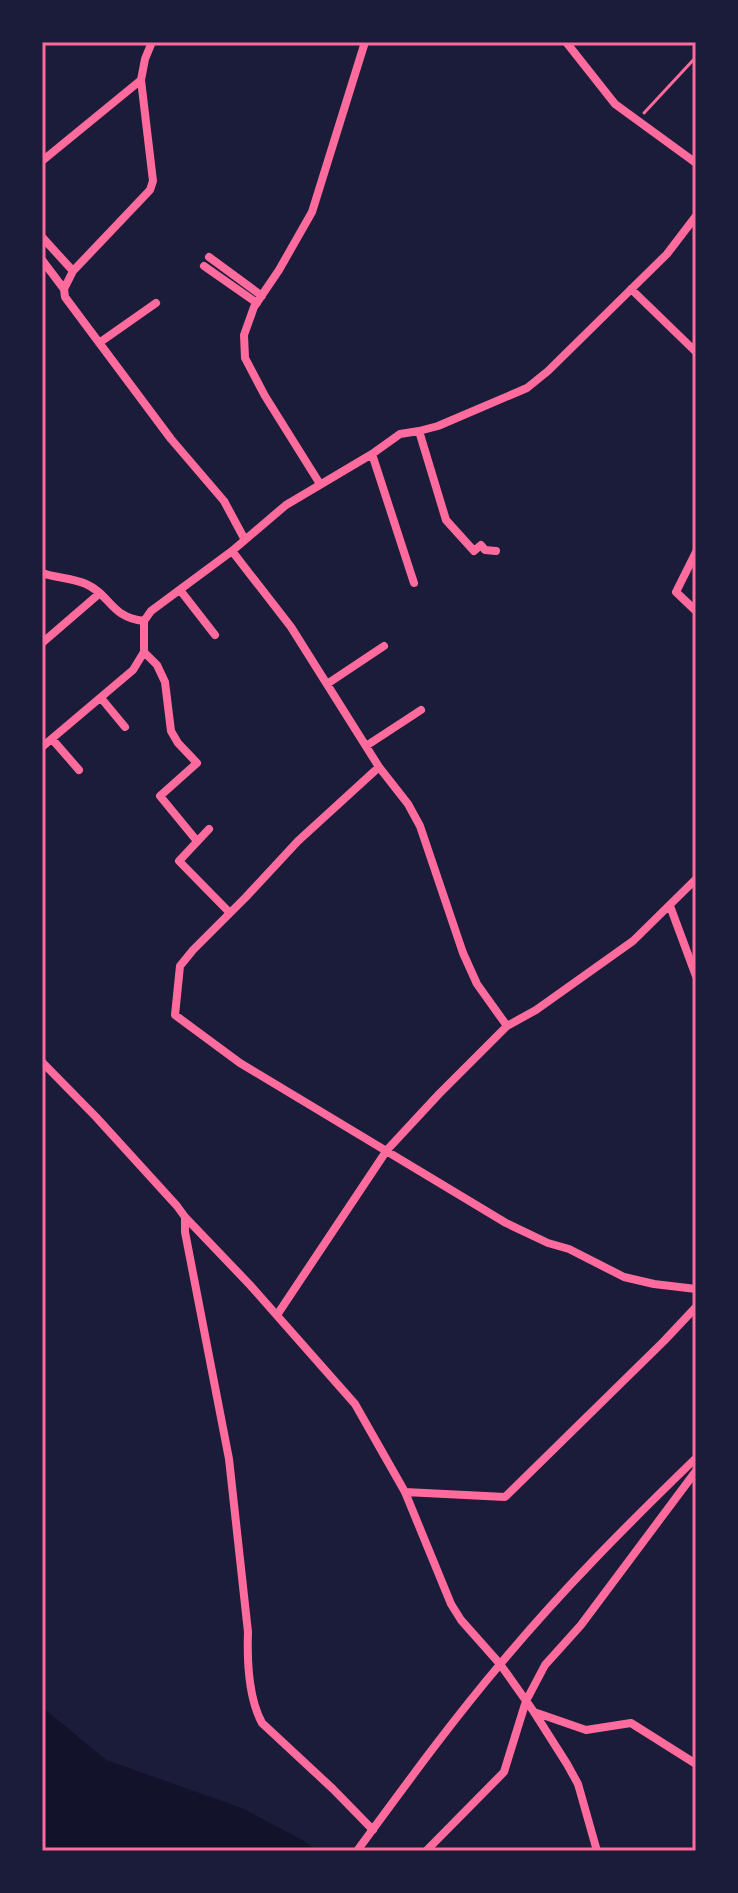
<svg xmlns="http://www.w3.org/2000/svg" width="738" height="1893" viewBox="0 0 738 1893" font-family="Helvetica,sans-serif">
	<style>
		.water { fill: #12122b }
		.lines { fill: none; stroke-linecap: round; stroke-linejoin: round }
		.path { stroke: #ff6b9d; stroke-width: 3 }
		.minor { stroke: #ff6b9d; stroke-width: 8 }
		.neatline { fill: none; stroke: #ff6b9d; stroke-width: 3 }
	</style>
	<rect width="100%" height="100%" fill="#1b1b3a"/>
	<path class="water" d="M42 1707 106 1760 242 1808 302 1840 318 1851H42Z"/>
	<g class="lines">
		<path class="path" d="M644 113 696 57"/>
		<path class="minor" d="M566 42 615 104 696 163
			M42 161 141 80 145 59 152 42
			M42 237 73 271 150 190 153 181 141 80
			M209 257 262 296
			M42 260 64 289
			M204 266 257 303
			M73 271 64 289 65 297 171 439 224 501 245 540
			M631 289 696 352
			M99 343 156 303
			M419 431 446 520 474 551 481 545 485 550 496 551
			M372 454 414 583
			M320 484 265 396 245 358 244 335 254 307 279 270 312 212 365 42
			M232 551 291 627 379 767 408 804 420 826 463 953 477 984 507 1026
			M696 552 676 592 696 611
			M42 573C56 578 73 578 86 584 111 595 111 618 144 621
			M180 590 215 635
			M42 643 100 593
			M144 652 157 665 165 682 171 731 178 743 197 763 160 796 197 841
			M327 684 384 646
			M101 698 125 727
			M52 739 79 770
			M366 746 421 710
			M42 747 133 670 144 652V621L151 611 232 551 286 505 372 454 400 434 419 431 438 426 527 388 548 371 667 254 696 216
			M379 767 298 841 246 897 193 950 180 966 175 1015 240 1063 506 1223 548 1243 569 1249 624 1277 654 1284 696 1289
			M209 829 179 861 230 913
			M670 906 696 976
			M42 1062 96 1117 177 1206 185 1217 250 1285 355 1404 405 1492 451 1604 461 1620 500 1664 534 1712 586 1730 631 1723 696 1764
			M185 1218V1232L229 1459 248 1632C247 1660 248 1697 262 1723L333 1789 373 1830
			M277 1315 387 1150 439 1094 507 1026 536 1010 633 941 696 879
			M405 1492 505 1497 664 1341 696 1307
			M534 1712 567 1764 578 1784 597 1851
			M357 1851C404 1787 451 1722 502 1662 562 1590 629 1523 696 1458
			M426 1851 504 1772 526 1701 545 1665 581 1625 696 1471"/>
	</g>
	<rect width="738" height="1893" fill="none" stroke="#1b1b3a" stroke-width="88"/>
	<rect x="44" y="44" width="650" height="1805" class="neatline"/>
</svg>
